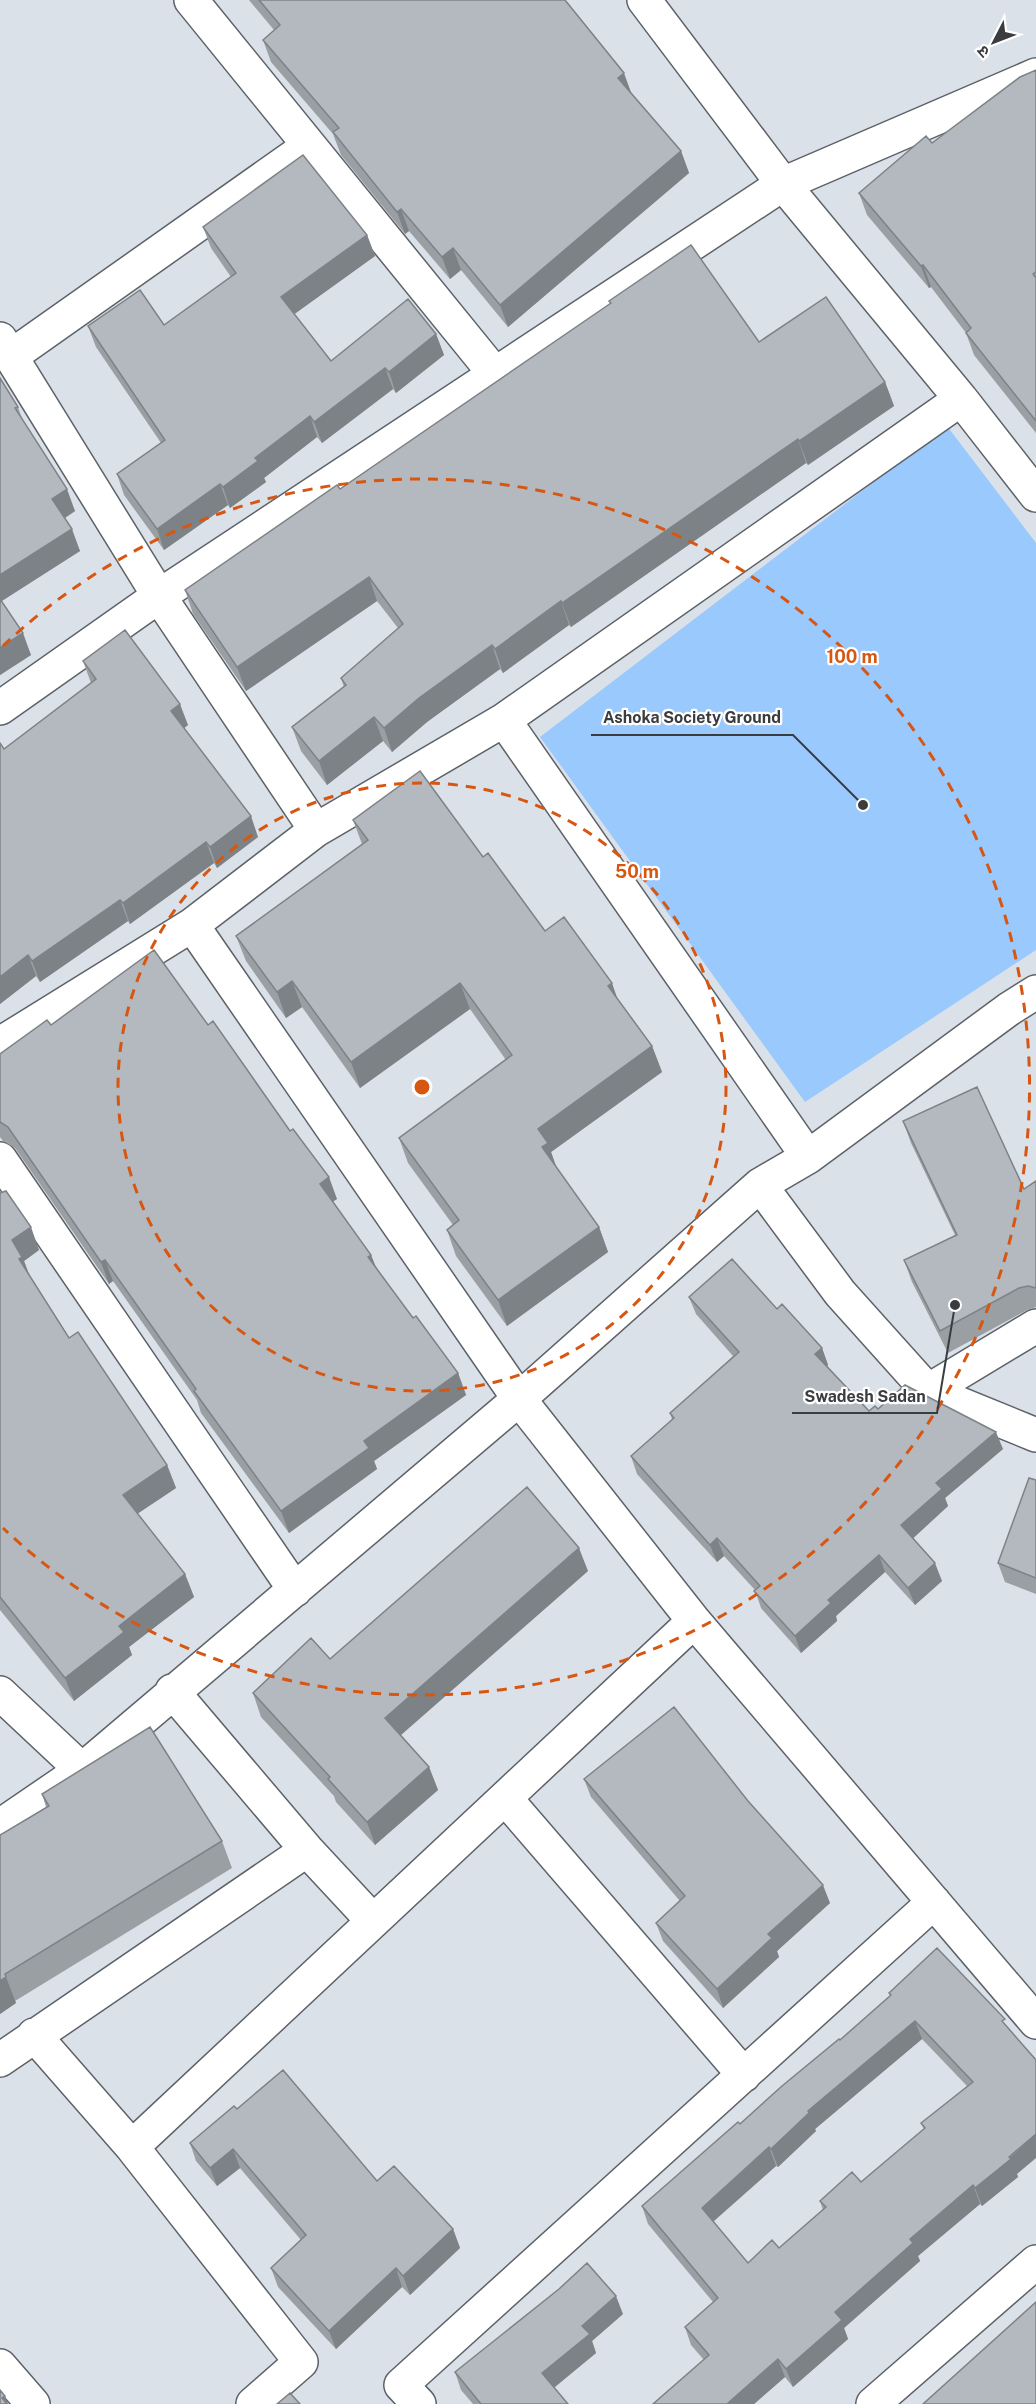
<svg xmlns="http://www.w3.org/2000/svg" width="1036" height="2404" viewBox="0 0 1036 2404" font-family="'Public Sans','Noto Sans Devanagari',sans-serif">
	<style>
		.green { fill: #99c9fd }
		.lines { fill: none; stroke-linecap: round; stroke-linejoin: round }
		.minor-casing { stroke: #5d6268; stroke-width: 36 }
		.minor { stroke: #fff; stroke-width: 33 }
		.wall { fill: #9a9fa4; fill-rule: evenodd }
		.shaded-wall { fill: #7d8286 }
		.building { fill: #b3b9bf; stroke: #7d8286; stroke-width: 1.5; fill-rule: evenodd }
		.ring { fill: none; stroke: #d75611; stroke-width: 3; stroke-dasharray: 10 8 }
		.centre { fill: #d75611; stroke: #fff; stroke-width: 3 }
		.ring-label { font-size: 18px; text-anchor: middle; font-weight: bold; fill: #d75611; stroke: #fff; stroke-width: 4.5; stroke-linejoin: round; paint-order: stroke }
		.leader { fill: none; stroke: #3a3c3f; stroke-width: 2 }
		.callout-dot { fill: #3a3c3f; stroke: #fff; stroke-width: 2 }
		.callout-label { font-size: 16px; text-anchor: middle; font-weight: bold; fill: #3a3c3f; stroke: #fff; stroke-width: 4.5; stroke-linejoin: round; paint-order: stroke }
	</style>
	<rect width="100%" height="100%" fill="#dbe1e8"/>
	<path class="green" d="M947 426 1036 543V950L805 1102 540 737Z"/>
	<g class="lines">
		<g class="minor-casing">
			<path id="minor" d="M191 0 495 374
				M644 0 783 184 961 399 1036 495
				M0 339 159 596 316 830
				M10 357 309 146
				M0 708 159 596 783 184 1036 75
				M504 720 808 1157
				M192 925 519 1399 694 1621 1036 2022
				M0 1044 192 925 316 830 504 720 961 399
				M0 1159 295 1590
				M760 1185 840 1293 928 1391 1036 1435
				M928 1391 1036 1326
				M172 1691 307 1850 373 1921
				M0 1693 82 1770
				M505 1798 744 2075
				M0 1826 82 1770 519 1399 760 1185 808 1157 1009 1009 1036 992
				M34 2035 132 2147 301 2362 253 2404
				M0 2060 307 1850
				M132 2147 694 1621
				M0 2366 33 2404
				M419 2404 401 2385 934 1902
				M873 2404 1036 2262"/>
		</g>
		<use href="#minor" class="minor"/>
	</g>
	<path class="wall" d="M249 0H565L631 93 681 151 689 173 508 327 461 270 450 279 409 231 405 234 341 155 333 134 271 62 263 40 274 30Z
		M1036 70V433L974 355 966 333 931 287 929 288 867 215 859 193 932 143Z
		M203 227 367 235 375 256 294 314 331 361 436 334 444 355 396 393 393 389 322 443 317 437 264 478 266 482 230 508 228 505 164 550 124 495 117 474 161 443 96 347 88 326 164 325 231 277 211 248Z
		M609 301 759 342 885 382 894 406 808 465 806 463 571 627 569 625 503 673 500 669 427 722 392 752 383 741 327 785 301 751 292 727 344 687 341 678 398 628 377 601 246 691 193 614 185 590 340 489 610 304Z
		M0 378 18 407 23 422 75 511 65 518 80 551 2 601 31 655 0 675Z
		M83 661 188 725 184 728 258 837 217 868 214 863 130 924 128 921 40 982 36 976 0 1004V743L4 749 91 683Z
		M353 820 483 857 545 931 617 998 652 1046 662 1072 551 1152 557 1169 599 1227 608 1252 507 1326 456 1256 447 1230 453 1225 408 1163 399 1138 506 1060 470 1009 360 1088 302 1007 286 1018 246 961 236 936 362 844Z
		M51 1025H208L337 1199 333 1201 371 1255 376 1267 413 1318 458 1373 466 1395 374 1461 377 1469 289 1533 201 1413 197 1400 113 1281 109 1284 15 1148 3 1141 0 1137V1054Z
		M903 1121 1024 1189 1036 1181V1307L1027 1310 948 1353 912 1282 904 1260 955 1235 911 1143Z
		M0 1193 39 1250 24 1261 29 1274 69 1338 167 1465 176 1488 137 1514 185 1574 194 1597 129 1647 132 1655 74 1701 0 1610Z
		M689 1297 777 1309 822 1348 828 1365 827 1366 869 1411 878 1409 1003 1449 945 1498 948 1506 913 1538 942 1581 915 1605 885 1572 836 1616 837 1621 801 1653 761 1608 755 1590 724 1556 717 1562 637 1474 631 1456 672 1419 670 1413 733 1356 696 1314Z
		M1036 1480V1594L1005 1582 998 1563Z
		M588 1571 401 1735 429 1767 438 1790 375 1845 336 1802 334 1796 261 1717 253 1693 330 1659Z
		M584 1779 748 1801 830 1903 777 1951 779 1957 723 2008 663 1941 656 1923 680 1901 591 1797Z
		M42 1794 222 1841 232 1868 15 2001 16 2003 0 2014V1835L46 1807Z
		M937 1948 1018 2177 982 2206 980 2204 918 2256 920 2261 844 2328 848 2339 793 2387 785 2377 754 2404H653L704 2360 691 2345 685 2327 713 2302 648 2224 642 2206 840 2040 890 1996 889 1993ZM922 2039 967 2086 921 2123 924 2129 861 2182 820 2201 823 2210 779 2248 748 2263 713 2222 776 2166 778 2167 816 2131 815 2129Z
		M237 2109 377 2181 453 2229 460 2248 410 2295 402 2287 336 2349 278 2287 271 2268 301 2240 240 2168 217 2186 196 2161 190 2143Z
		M623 2314 592 2341 596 2353 554 2387 568 2404H473L461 2390 455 2372Z"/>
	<path class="shaded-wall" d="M624 73 632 95 618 78Z
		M681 151 689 173 508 327 500 305Z
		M401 209 409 231 405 234 397 212Z
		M367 235 375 256 289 318 281 297Z
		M453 248 461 270 450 279 442 257Z
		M923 265 931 287 929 288 921 266Z
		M436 334 444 355 396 393 389 372Z
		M385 368 393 389 322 443 314 422Z
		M885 382 894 406 808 465 799 441Z
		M310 416 317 437 264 478 266 482 230 508 223 487 255 458Z
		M798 439 806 463 571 627 562 603Z
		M220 484 228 505 164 550 157 529Z
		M67 489 75 511 60 521 52 499Z
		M72 529 80 551 0 602V575Z
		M369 577 377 601 246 691 237 667Z
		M561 601 569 625 503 673 495 649Z
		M23 633 31 655 0 675V648Z
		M492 645 500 669 427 722 392 752 384 728 419 698Z
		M180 704 188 725 179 732 171 711Z
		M374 717 383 741 327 785 319 761Z
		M251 816 258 837 217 868 210 847Z
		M206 842 214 863 130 924 123 903Z
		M120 900 128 921 40 982 32 961Z
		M28 955 36 976 0 1004V977Z
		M292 981 302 1007 286 1018 277 992Z
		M460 983 470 1009 360 1088 351 1062Z
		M612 983 621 1009 608 986Z
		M652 1046 662 1072 551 1152 557 1169 542 1147 538 1129Z
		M329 1177 337 1199 328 1205 320 1184Z
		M31 1227 39 1250 24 1261 31 1280 28 1282 12 1240Z
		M599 1227 608 1252 507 1326 498 1300Z
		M371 1255 379 1276 368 1257Z
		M105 1260 113 1281 109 1284 101 1262Z
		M822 1348 828 1365 822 1371 815 1354Z
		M458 1373 466 1395 374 1461 377 1469 289 1533 281 1511 364 1441Z
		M996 1432 1003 1449 945 1498 948 1506 908 1543 901 1525 936 1483Z
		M167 1465 176 1488 131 1518 123 1495Z
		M717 1538 724 1556 717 1562 710 1545Z
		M579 1548 588 1571 394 1741 385 1718Z
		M879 1555 885 1572 836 1616 837 1621 801 1653 795 1636 828 1600Z
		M935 1563 942 1581 915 1605 908 1588Z
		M185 1574 194 1597 129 1647 132 1655 74 1701 65 1678 119 1626Z
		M429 1767 438 1790 375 1845 367 1822Z
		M823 1885 830 1903 777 1951 779 1957 723 2008 717 1989 768 1934Z
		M6 1977 16 2003 0 2014V1981Z
		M915 2021 922 2039 815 2129 816 2131 778 2167 771 2149 808 2111Z
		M1036 2134V2158L1017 2174 1018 2177 982 2206 975 2188Z
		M769 2147 776 2166 708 2226 702 2208Z
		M233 2149 240 2168 217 2186 210 2168Z
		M973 2185 980 2204 918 2256 920 2261 844 2328 848 2339 793 2387 786 2369 835 2312 910 2239Z
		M453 2229 460 2248 410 2295 403 2276Z
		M396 2268 402 2287 336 2349 329 2331Z
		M616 2296 623 2314 592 2341 596 2353 549 2392 542 2373 582 2326Z
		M778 2359 785 2377 754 2404H728V2403Z
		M5 2396 8 2404H4L2 2398Z"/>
	<path class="building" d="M259 0H565L624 73 618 78 681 151 500 305 453 248 442 257 401 209 397 212 333 132 339 128 263 40 280 25Z
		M1036 70V272L1033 274 1036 278V421L966 333 971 328 923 265 921 266 859 193 926 136 932 143 1020 77Z
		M303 155 367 235 281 297 331 361 408 299 436 334 389 372 385 368 314 422 310 416 255 458 258 461 223 487 220 484 157 529 117 474 165 440 88 326 140 290 164 325 236 273 203 227Z
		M691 245 759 342 826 297 885 382 799 441 798 439 562 603 561 601 495 649 492 645 419 698 384 728 374 717 319 761 292 727 346 685 341 678 403 624 369 577 237 667 185 590 337 485 340 489 611 303 609 301Z
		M0 378 18 407 15 408 67 489 52 499 72 529 0 575Z
		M0 599 23 633 0 648Z
		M125 630 180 704 171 711 251 816 210 847 206 842 123 903 120 900 32 961 28 955 0 977V743L4 749 96 679 83 661Z
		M420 771 483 857 488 853 545 931 564 917 612 983 608 986 652 1046 538 1129 548 1143 542 1147 599 1227 498 1300 447 1230 459 1220 399 1138 512 1055 460 983 351 1062 292 981 277 992 236 936 368 840 353 820Z
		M154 950 208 1025 213 1021 290 1131 293 1129 329 1177 320 1184 371 1255 368 1257 413 1318 416 1316 458 1373 364 1441 369 1448 281 1511 194 1391 196 1389 105 1260 101 1262 8 1127 0 1122V1054L47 1020 51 1025Z
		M977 1087 1024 1189 1036 1181V1288L1028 1286 1019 1288 940 1331 904 1260 957 1235 903 1121Z
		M6 1191 31 1227 12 1240 22 1257 19 1259 69 1338 78 1332 167 1465 123 1495 185 1574 119 1626 124 1632 65 1678 0 1597V1193Z
		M732 1259 777 1309 782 1304 822 1348 815 1354 869 1411 875 1406 878 1409 905 1385 996 1432 936 1483 942 1489 901 1525 935 1563 908 1588 879 1555 828 1600 831 1603 795 1636 754 1591 760 1586 717 1538 710 1545 631 1456 674 1418 670 1413 739 1352 689 1297Z
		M1029 1478 1036 1480V1578L998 1563Z
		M527 1487 579 1548 385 1718 429 1767 367 1822 328 1779 330 1777 253 1693 311 1638 330 1659Z
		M674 1707 748 1801 823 1885 768 1934 772 1938 717 1989 656 1923 685 1896 584 1779Z
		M150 1727 222 1841 5 1974 6 1977 0 1981V1835L49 1806 42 1794Z
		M937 1948 1005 2019 1002 2021 1036 2060V2134L1009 2157 1011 2159 975 2188 973 2185 910 2239 913 2243 835 2312 842 2320 786 2369 778 2359 728 2403V2404H653L709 2355 685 2327 718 2298 642 2206 738 2122 740 2124 782 2086 839 2039 840 2040 891 1995 889 1993ZM915 2021 973 2082 921 2123 925 2128 861 2182 852 2172 820 2201 826 2207 779 2248 772 2240 748 2263 702 2208 769 2147 771 2149 809 2113 808 2111Z
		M283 2070 377 2181 394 2166 453 2229 403 2276 396 2268 329 2331 271 2268 306 2235 233 2149 210 2168 190 2143 234 2106 237 2109Z
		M587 2263 616 2296 582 2326 590 2334 542 2373 568 2404H481L455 2372 559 2289Z
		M1036 2302V2404H923Z
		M0 2390 5 2396 2 2398 7 2404H0Z
		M290 2393 300 2404H277Z"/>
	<g class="ring">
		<circle cx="422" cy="1087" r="304"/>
		<path d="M3 646A608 608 0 1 1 3 1528"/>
	</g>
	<circle cx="422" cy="1087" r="9" class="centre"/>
	<g class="ring-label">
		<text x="852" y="663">100 m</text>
		<text x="637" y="878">50 m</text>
	</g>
	<path class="leader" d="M863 805L793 735H591M955 1305L937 1413H792"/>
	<g class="callout-dot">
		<circle cx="863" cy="805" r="6"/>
		<circle cx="955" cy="1305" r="6"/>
	</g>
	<g class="callout-label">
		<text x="692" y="723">Ashoka Society Ground</text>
		<text x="865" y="1402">Swadesh Sadan</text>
	</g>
	<g transform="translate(994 42) rotate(228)" stroke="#ffffff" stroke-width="4.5" paint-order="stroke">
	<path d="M0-4.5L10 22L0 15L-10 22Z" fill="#3a3c3f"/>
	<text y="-9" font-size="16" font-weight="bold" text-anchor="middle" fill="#3a3c3f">उ</text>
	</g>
</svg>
